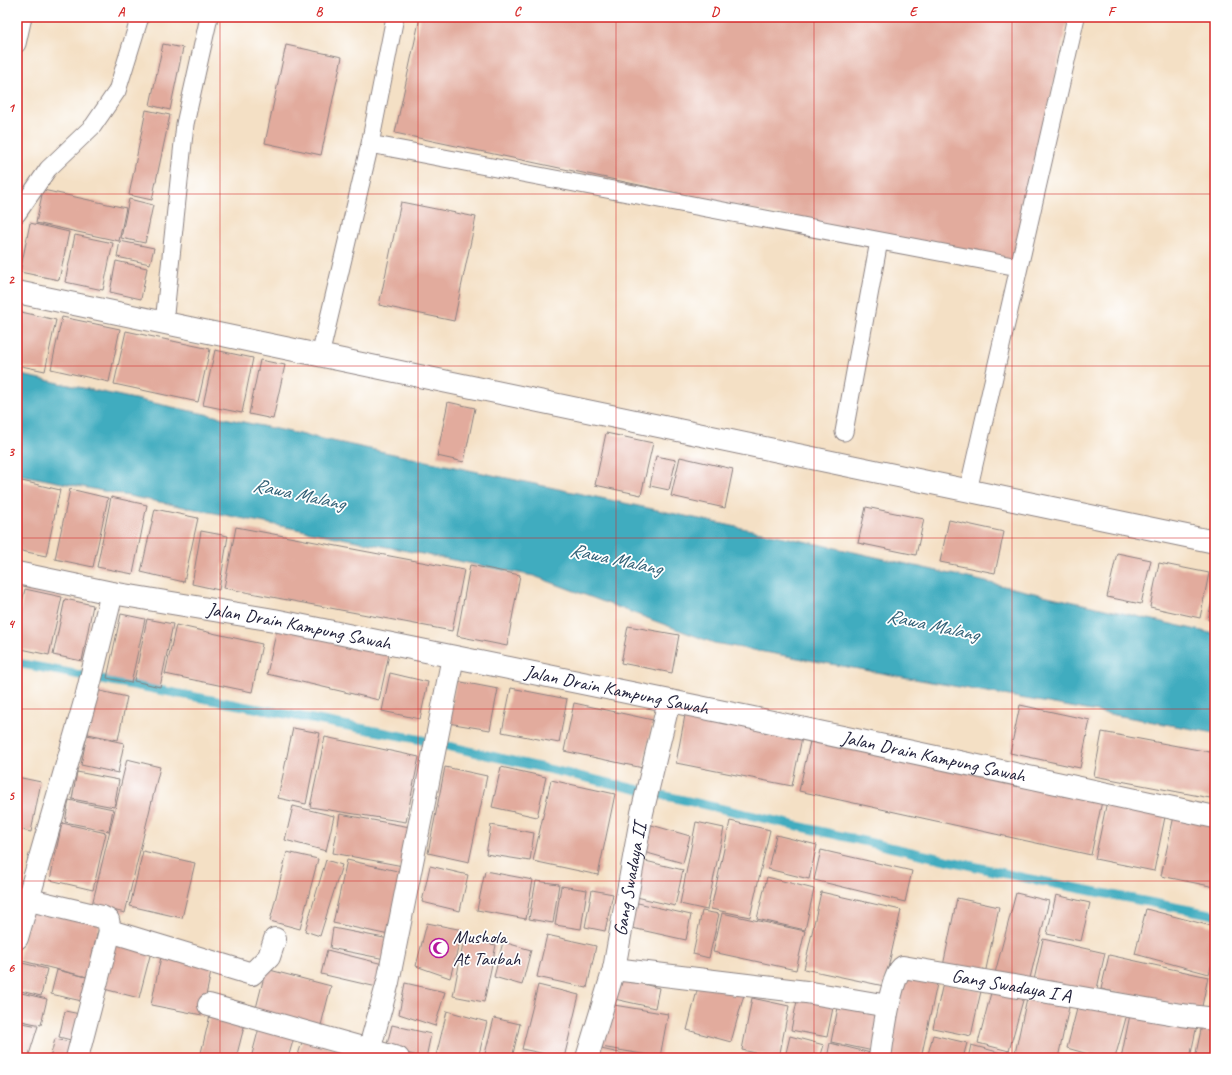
<svg xmlns="http://www.w3.org/2000/svg" width="1232" height="1075" viewBox="0 0 1232 1075" font-family="Caveat,sans-serif">
	<style>
		.water { fill: #40acbf; stroke: #31677d }
		.lines { fill: none; stroke-linecap: round; stroke-linejoin: round }
		.stream { stroke: #40acbf; stroke-width: 9 }
		.building { fill: #e2ab9d }
		.service-casing { stroke: #8b8180; stroke-width: 19 }
		.minor-casing { stroke: #8b8180; stroke-width: 24 }
		.service { stroke: #fff; stroke-width: 17 }
		.minor { stroke: #fff; stroke-width: 22 }
		.grid { fill: none; stroke: #d62828; stroke-width: 1; stroke-opacity: 0.55 }
		.labels { text-anchor: middle; dominant-baseline: central; stroke-width: 3.5; stroke-linejoin: round; paint-order: stroke }
		.street-label { font-size: 19px; fill: #22223b; stroke: #fff }
		.poi-label { font-size: 19px; fill: #22223b; stroke: #fff; text-anchor: start }
		.water-label { font-size: 20px; font-style: italic; fill: #306076; stroke: #fff }
		.neatline { fill: none; stroke: #d62828; stroke-width: 1.5 }
		.grid-label { font-size: 13px; text-anchor: middle; font-weight: bold; fill: #d62828 }
	</style>
	<rect width="100%" height="100%" fill="#fff"/>
	<filter id="ink" filterUnits="userSpaceOnUse"><feTurbulence type="fractalNoise" baseFrequency=".025" numOctaves="2"/><feDisplacementMap in="SourceGraphic" scale="8" xChannelSelector="R" yChannelSelector="G"/><feConvolveMatrix kernelMatrix="1 2 1 2 8 2 1 2 1" color-interpolation-filters="sRGB"/></filter>
	<filter id="wash" filterUnits="userSpaceOnUse"><feTurbulence type="fractalNoise" baseFrequency=".012" numOctaves="4" result="noise"/><feDisplacementMap in="SourceGraphic" scale="16" xChannelSelector="R" yChannelSelector="G"/><feGaussianBlur stdDeviation="0.9" result="paint"/><feColorMatrix in="noise" values="0 0 0 0 0 0 0 0 0 0 0 0 0 0 0 0 0 1.4 0 .05"/><feComposite in="paint" operator="in"/></filter>
	<g filter="url(#wash)">
		<rect width="100%" height="100%" fill="#f4e0c5"/>
		<path class="water" d="M17 374 836 548 1215 634V733L714 643 534 576 17 474Z"/>
		<g class="lines">
			<path class="stream" d="M17 663 417 739 1025 878 1215 915"/>
		</g>
		<g id="blocks">
			<path class="building" d="M420 17H1068L1015 265 395 133Z
				M163 44 183 48 170 110 150 105Z
				M286 45 342 57 321 155 265 143Z
				M146 110 170 115 152 200 129 195Z
				M43 190 126 208 119 241 36 223Z
				M129 199 153 205 145 243 121 238Z
				M401 202 476 217 454 321 379 305Z
				M30 223 69 232 59 280 20 272Z
				M75 235 113 243 103 290 65 282Z
				M120 241 154 248 150 264 117 257Z
				M116 261 147 268 141 299 110 292Z
				M17 311 56 320 45 371 17 365Z
				M62 317 120 329 109 382 51 369Z
				M126 331 210 349 198 402 114 384Z
				M215 350 253 358 242 413 203 405Z
				M260 360 285 365 273 419 249 414Z
				M448 402 475 408 464 462 437 456Z
				M606 433 653 443 641 495 595 485Z
				M656 456 676 460 669 490 650 486Z
				M680 457 733 469 725 508 671 496Z
				M22 481 60 490 46 556 17 550V505Z
				M70 489 108 498 93 567 55 559Z
				M111 497 147 505 133 574 97 567Z
				M866 507 924 519 916 555 858 543Z
				M155 509 198 518 184 582 141 572Z
				M949 520 1004 532 995 573 940 562Z
				M236 527 464 570 452 631 224 588Z
				M201 531 228 536 219 590 192 584Z
				M1117 553 1151 560 1141 604 1107 597Z
				M1159 563 1209 573 1200 618 1150 607Z
				M470 565 520 575 507 646 457 636Z
				M25 589 62 597 49 655 17 648V625Z
				M1214 590H1215V621L1208 620Z
				M65 599 93 605 82 661 53 655Z
				M121 614 145 619 131 683 107 678Z
				M147 619 173 624 160 687 134 681Z
				M278 624 390 650 379 700 267 674Z
				M176 625 262 644 252 692 165 674Z
				M628 626 679 635 672 673 621 663Z
				M390 673 428 682 420 719 382 711Z
				M456 681 498 689 490 730 448 723Z
				M511 688 567 699 559 743 502 732Z
				M96 690 127 697 118 740 88 734Z
				M574 703 653 720 643 768 564 751Z
				M1020 705 1090 720 1080 768 1010 753Z
				M686 710 803 733 792 786 676 763Z
				M293 728 320 733 306 804 278 798Z
				M1102 732 1215 753V770L1210 798 1094 776Z
				M87 735 124 743 118 773 81 765Z
				M325 737 419 757 406 822 310 807Z
				M811 737 1102 801 1091 855 799 791Z
				M127 759 160 767 125 913 92 905Z
				M445 767 487 776 469 862 428 853Z
				M501 767 546 777 537 817 492 807Z
				M77 772 119 780 114 807 72 799Z
				M17 777 41 782 31 832 17 829Z
				M551 780 615 794 598 875 533 861Z
				M69 800 113 809 109 831 65 822Z
				M1107 801 1166 812 1154 871 1095 859Z
				M293 806 334 816 326 851 285 840Z
				M340 814 410 827 403 866 333 853Z
				M1174 816 1215 825V887L1161 876Z
				M730 821 770 830 750 917 711 909Z
				M696 822 724 828 707 910 680 904Z
				M62 823 106 833 93 890 50 880Z
				M648 824 690 836 683 863 640 851Z
				M491 825 534 833 530 861 486 854Z
				M776 835 817 845 809 879 768 869Z
				M17 836 21 837 18 854H17Z
				M821 850 912 871 905 902 814 880Z
				M143 851 195 863 182 918 130 906Z
				M287 852 318 859 300 929 270 921Z
				M637 859 683 870 675 906 628 895Z
				M326 860 342 865 320 936 305 931Z
				M347 860 402 872 389 935 333 923Z
				M430 866 468 875 460 911 422 902Z
				M485 871 533 880 526 919 477 910Z
				M767 877 814 889 805 930 757 919Z
				M536 881 559 884 553 923 529 919Z
				M561 886 587 890 581 929 555 925Z
				M592 890 613 894 605 931 585 927Z
				M821 892 901 910 884 986 804 969Z
				M1016 893 1049 901 1029 982 995 973Z
				M1056 895 1090 903 1081 941 1047 934Z
				M957 898 999 907 985 974 943 966Z
				M629 901 691 915 686 940 623 926Z
				M31 906 100 923 87 977 19 960Z
				M1146 909 1215 927V952L1209 974 1135 954Z
				M702 911 719 914 709 958 693 954Z
				M722 913 805 931 796 970 713 952Z
				M427 923 463 930 450 978 416 966Z
				M333 928 389 939 385 959 330 948Z
				M547 935 596 946 587 988 537 977Z
				M464 939 496 945 484 1002 453 996Z
				M1043 939 1105 953 1096 993 1034 980Z
				M116 940 152 948 139 998 104 989Z
				M503 942 531 950 522 985 494 977Z
				M327 950 383 964 377 987 321 974Z
				M1109 955 1208 977 1201 1011 1101 989Z
				M161 957 212 967 202 1015 151 1005Z
				M18 962 47 969 41 996 17 990Z
				M266 969 331 986 320 1029 255 1012Z
				M57 970 91 978 86 1002 51 994Z
				M615 977 659 988 655 1008 610 998Z
				M903 977 937 984 921 1058H907L886 1054Z
				M1215 981V1013L1208 1012Z
				M405 983 445 992 435 1026 399 1014Z
				M699 983 745 991 731 1042 687 1030Z
				M943 983 981 991 971 1036 933 1028Z
				M538 985 579 995 564 1058 522 1049Z
				M993 985 1025 993 1009 1051 978 1043Z
				M17 992 47 999 41 1025 17 1020Z
				M798 996 834 1003 827 1037 791 1030Z
				M752 998 789 1006 779 1058 742 1050Z
				M840 998 883 1007 873 1051 831 1042Z
				M1027 998 1069 1007 1058 1058H1014Z
				M1079 1001 1127 1014 1115 1058H1102L1067 1048Z
				M608 1004 668 1014 660 1057 601 1047Z
				M1131 1010 1197 1025 1190 1058H1121Z
				M65 1011 80 1014 75 1041 59 1037Z
				M447 1011 487 1022 478 1058H444L436 1056Z
				M210 1015 245 1023 236 1058 200 1057Z
				M494 1018 520 1024 512 1058H484Z
				M17 1022 38 1026 28 1058H17Z
				M260 1024 295 1034 288 1058H251Z
				M392 1025 431 1034 426 1058 386 1048Z
				M1202 1025 1215 1028V1058H1195Z
				M933 1035 967 1043 963 1058H927Z
				M790 1036 824 1045 820 1058 785 1057Z
				M55 1039 74 1043 71 1058H50Z
				M303 1039 355 1056 354 1058H297Z
				M830 1043 875 1054 874 1058H827Z
				M971 1045 1009 1055 1008 1058H968Z
				M601 1049 638 1057V1058H599Z
				M523 1053 546 1057V1058H522Z"/>
		</g>
	</g>
	<g filter="url(#ink)">
		<use href="#blocks" fill-opacity="0" stroke="#8b8180" stroke-width="1"/>
		<g class="lines">
			<g class="service-casing">
				<path id="service" d="M17 44 23 17
					M370 144 1018 267
					M17 214 48 169 93 126 117 91 140 17
					M164 323 185 124 209 17
					M320 356 370 144 395 17
					M844 432 879 241
					M968 491 1076 17"/>
			</g>
			<g class="minor-casing">
				<g id="minor">
					<path d="M17 292 1215 542"/>
					<path id="s1" d="M17 573 112 593 274 620 753 718 1215 817"/>
					<path d="M17 897 102 917 108 920 110 931 77 1058"/>
					<path d="M110 931 252 974 269 957 275 939"/>
					<path d="M17 938 86 698 112 593"/>
					<path d="M614 969 806 992 888 1006"/>
					<path d="M209 1005 398 1058"/>
					<path d="M367 1058 388 982 453 657"/>
					<path id="s2" d="M587 1058 614 969 642 813 669 701"/>
					<path id="s3" d="M880 1058C882 1043 891 973 903 967L1181 1015 1215 1019"/>
				</g>
			</g>
			<use href="#service" class="service"/>
			<use href="#minor" class="minor"/>
		</g>
	</g>
	<path class="grid" d="M220 17V1058M418 17V1058M616 17V1058M814 17V1058M1012 17V1058M17 194H1215M17 366H1215M17 538H1215M17 709H1215M17 881H1215"/>
	<defs>
		<g id="mosque-ring" transform="scale(1)"><circle r="9.5" fill="#fff" stroke="#b5179e" stroke-width="1.5"/><path d="M3.5-4.9A6 6 0 1 0 3.5 4.9A5 5 0 1 1 3.5-4.9Z" fill="#b5179e"/></g>
	</defs>
	<g fill-rule="evenodd">
		<use href="#mosque-ring" x="439" y="948"/>
	</g>
	<g class="labels">
		<g class="street-label">
			<text stroke="none"><textPath href="#s1" startOffset="287">Jalan Drain Kampung Sawah</textPath></text>
			<text stroke="none"><textPath href="#s1" startOffset="611">Jalan Drain Kampung Sawah</textPath></text>
			<text stroke="none"><textPath href="#s1" startOffset="935">Jalan Drain Kampung Sawah</textPath></text>
			<text stroke="none"><textPath href="#s2" startOffset="184">Gang Swadaya II</textPath></text>
			<text stroke="none"><textPath href="#s3" startOffset="205">Gang Swadaya I A</textPath></text>
		</g>
		<g class="poi-label">
			<text x="453" y="937">Mushola<tspan x="453" dy="22">At Taubah</tspan></text>
		</g>
		<g class="water-label">
			<text transform="translate(299 494) rotate(12)">Rawa Malang</text>
			<text transform="translate(616 559) rotate(12)">Rawa Malang</text>
			<text transform="translate(933 625) rotate(12)">Rawa Malang</text>
		</g>
	</g>
	<rect width="1232" height="1075" fill="none" stroke="#fff" stroke-width="44"/>
	<rect x="22" y="22" width="1188" height="1031" class="neatline"/>
	<g class="grid-label">
		<text x="121" y="16">A</text>
		<text x="319" y="16">B</text>
		<text x="517" y="16">C</text>
		<text x="715" y="16">D</text>
		<text x="913" y="16">E</text>
		<text x="1111" y="16">F</text>
		<text x="11" y="112">1</text>
		<text x="11" y="284">2</text>
		<text x="11" y="456">3</text>
		<text x="11" y="628">4</text>
		<text x="11" y="800">5</text>
		<text x="11" y="972">6</text>
	</g>
</svg>
